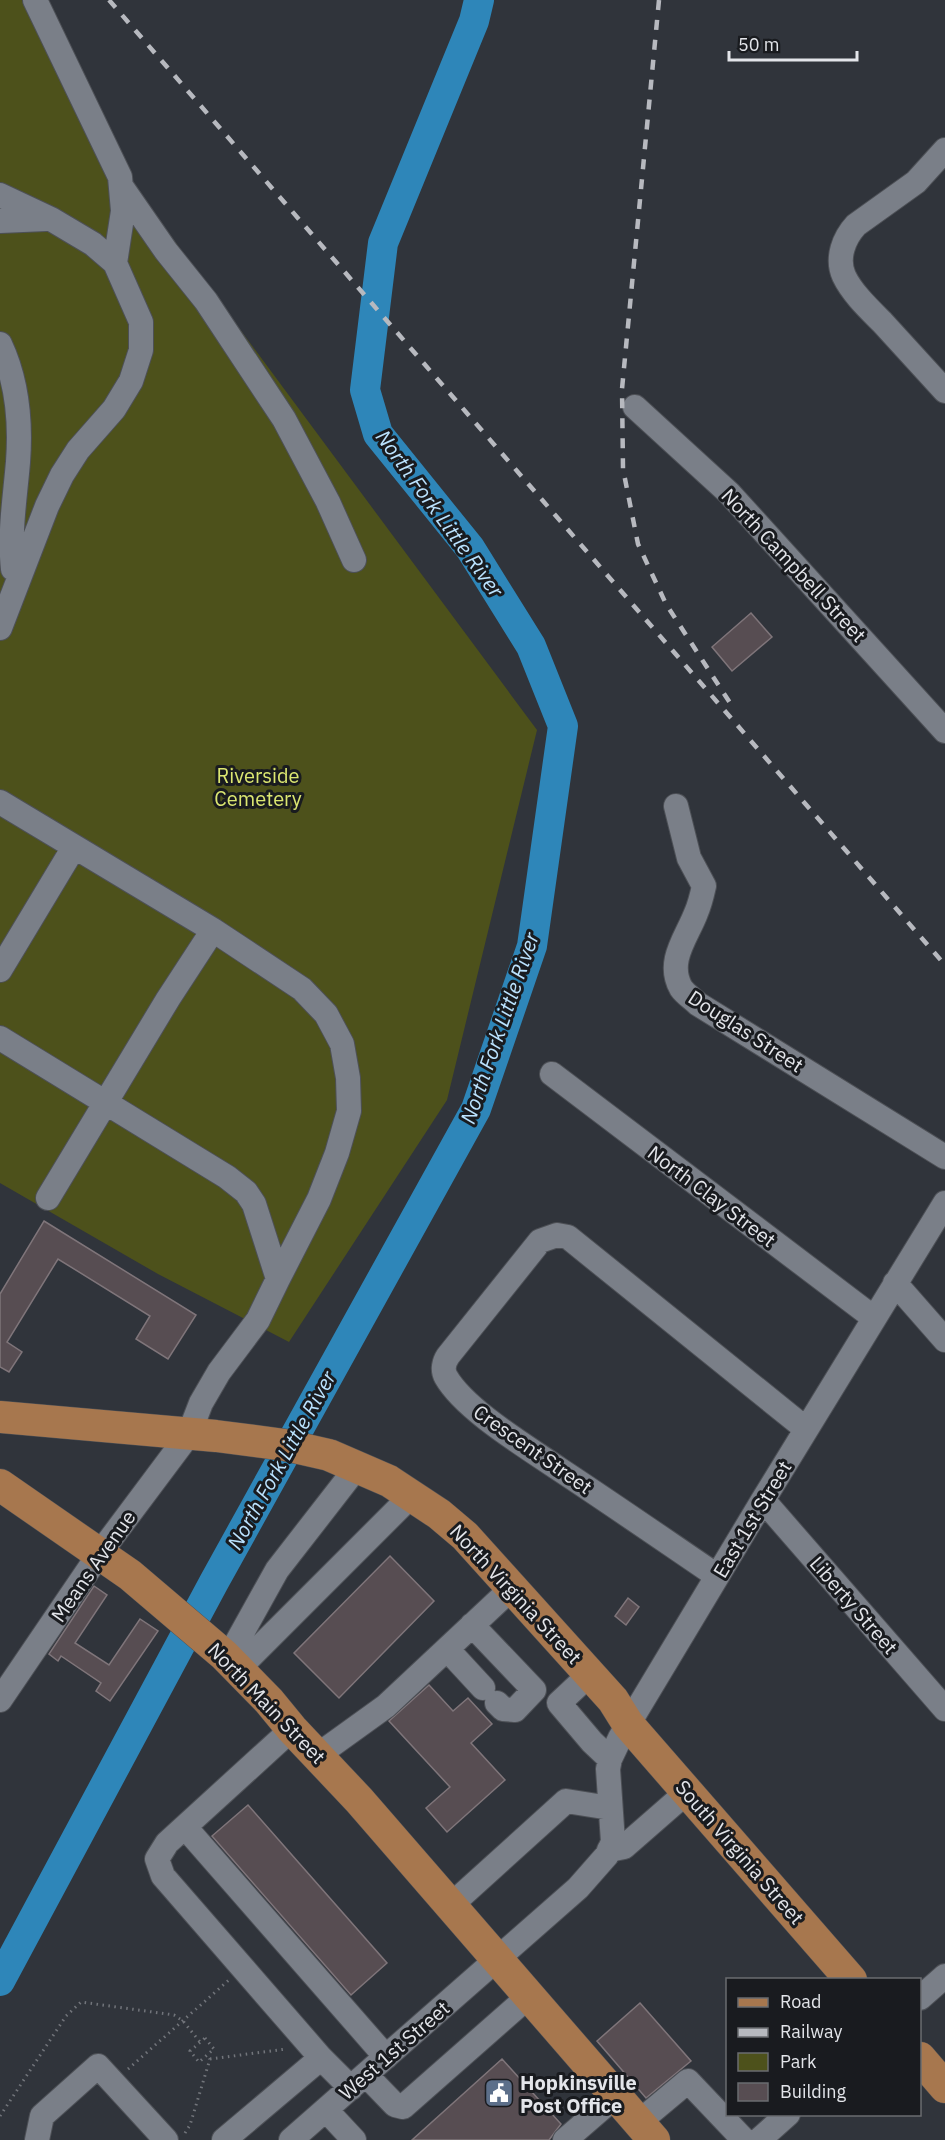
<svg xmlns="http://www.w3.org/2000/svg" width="945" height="2140" viewBox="0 0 945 2140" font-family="'IBM Plex Sans',sans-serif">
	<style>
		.green { fill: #4d511b }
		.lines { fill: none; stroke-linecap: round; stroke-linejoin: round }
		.river { stroke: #2e86b9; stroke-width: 30 }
		.building { fill: #574d52; stroke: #7f757a; stroke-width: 1.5 }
		.minor-casing { stroke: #4d5056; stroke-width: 26 }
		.major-casing { stroke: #4d5056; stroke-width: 33 }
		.path { stroke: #72757b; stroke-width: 3; stroke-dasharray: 1.5 4.5; stroke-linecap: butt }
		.minor { stroke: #7a7f88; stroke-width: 24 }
		.major { stroke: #a7774e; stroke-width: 32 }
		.rail { stroke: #b7b9bf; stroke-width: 4.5; stroke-dasharray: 10 10; stroke-linecap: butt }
		.labels { text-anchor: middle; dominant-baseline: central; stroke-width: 6; stroke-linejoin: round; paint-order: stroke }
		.street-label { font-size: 20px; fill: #e3e5ea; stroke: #191b1f }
		.park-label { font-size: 20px; fill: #dce771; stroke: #191b1f }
		.poi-label { font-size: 20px; font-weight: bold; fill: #e3e5ea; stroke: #191b1f; text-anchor: start }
		.water-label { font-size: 21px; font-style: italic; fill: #bbe3ff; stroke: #191b1f }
	</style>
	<rect width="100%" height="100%" fill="#30343b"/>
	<path class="green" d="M0 0H45L124 173 537 730 447 1100 289 1342 158 1274 0 1183Z"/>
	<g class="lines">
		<path class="river" d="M0 1981 214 1582 476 1109 532 946 563 726 531 646 470 548 378 434 365 390 383 243 474 21 479 0"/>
	</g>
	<path class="building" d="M751 613 772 637 732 671 712 647Z
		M44 1221 196 1315 168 1359 136 1339 150 1316 58 1259 7 1342 22 1352 9 1372 0 1367V1294Z
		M390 1556 434 1601 339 1698 294 1653Z
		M94 1586 107 1595 75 1643 109 1665 140 1619 158 1631 110 1701 96 1691 101 1683 61 1656 58 1661 49 1654Z
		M628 1598 639 1607 626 1625 615 1616Z
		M429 1685 453 1711 468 1698 492 1724 471 1743 505 1780 447 1832 426 1808 450 1787 389 1721Z
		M248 1805 387 1963 351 1995 212 1836Z
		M640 2003 691 2061 646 2098 597 2041Z
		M502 2059 561 2124 549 2140H412Z"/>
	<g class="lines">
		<g class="minor-casing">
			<path id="minor" d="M945 150 916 182 856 225C844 238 836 258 844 276 852 293 869 309 882 322 903 345 924 368 945 391
				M121 186 166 251 206 301 284 419 328 502 354 560
				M0 195 51 219 93 244 115 263
				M0 221 46 219
				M0 344C17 380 21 422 18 462 15 498 9 533 13 569
				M635 407 729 493 945 731
				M0 628 47 506 62 475 78 450 114 409 131 381 141 350V322L115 263 123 211 120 177 35 0
				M0 802 213 930 302 989 326 1014 342 1044 348 1078 349 1111 337 1153 319 1199 278 1279
				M676 806 689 858 704 886C702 895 700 904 696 913 687 937 666 961 681 988 685 994 693 999 698 1004L945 1157
				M0 970 74 847
				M0 1038 227 1177 246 1192 254 1204 278 1279 258 1320 219 1372 201 1403 189 1434 100 1553 0 1700
				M552 1074 874 1318
				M48 1198 168 999 213 930
				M895 1283 945 1340
				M763 1500 945 1709
				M717 1576C664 1540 612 1504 559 1469 527 1447 465 1410 446 1377 442 1370 444 1362 448 1356L540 1241 557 1235 568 1237 806 1429
				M472 1625 534 1690 515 1710 503 1709 497 1703
				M447 1649 483 1688
				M228 1658 277 1570 357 1467
				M238 1669 412 1495
				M590 1674 559 1703 592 1742 610 1759
				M292 1729 167 1843 157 1859 163 1876 321 2058 351 2088
				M318 1755 386 1706 512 1588
				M185 1827 386 2057
				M609 1850 624 1847 687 1792
				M450 1906 566 1801 610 1808
				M920 1998 945 1976
				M366 2075 395 2105 403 2107 529 1996
				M326 2110 354 2140
				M639 2122 688 2081 744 2140
				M37 2140 42 2116 98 2066 166 2140
				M224 2140 321 2058
				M291 2140 578 1888 607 1855 613 1842 608 1769 610 1759 620 1738 763 1500 945 1203
				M565 2140 616 2096
				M759 2140 788 2114"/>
		</g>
		<g class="major-casing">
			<path id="major" d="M0 1417 216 1436 285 1445 329 1455 389 1481 439 1514 465 1536 613 1700 628 1724 851 1980
				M0 1485 130 1575 224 1655 269 1701 292 1729 359 1800 654 2140
				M920 2058 945 2087"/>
		</g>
		<path class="path" d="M205 2038 214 2049 199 2062 190 2051Z
			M210 2059 286 2049
			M128 2069 229 1980
			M0 2116 66 2016 81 2002 174 2015 183 2021 200 2042
			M185 2133 190 2125 210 2059 207 2055"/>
		<use href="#minor" class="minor"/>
		<use href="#major" class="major"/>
		<path class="rail" d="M109 0 945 965
			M659 0 622 389 623 469 638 544 666 604 732 706"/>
	</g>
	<defs>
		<g id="civic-square" transform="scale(1.5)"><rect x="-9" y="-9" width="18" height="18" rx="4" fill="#5c6f8a" stroke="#191b1f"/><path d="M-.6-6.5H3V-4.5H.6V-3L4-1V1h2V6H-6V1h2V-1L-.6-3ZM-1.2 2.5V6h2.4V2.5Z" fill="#fff"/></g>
	</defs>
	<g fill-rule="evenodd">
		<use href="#civic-square" x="499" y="2093"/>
	</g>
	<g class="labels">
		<g class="street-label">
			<text transform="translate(794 565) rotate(47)">North Campbell Street</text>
			<text transform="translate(746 1031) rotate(33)">Douglas Street</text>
			<text transform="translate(712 1196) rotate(37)">North Clay Street</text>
			<text transform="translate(533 1449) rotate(35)">Crescent Street</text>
			<text transform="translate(752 1519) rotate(-59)">East 1st Street</text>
			<text transform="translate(93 1566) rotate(-55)">Means Avenue</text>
			<text transform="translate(516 1594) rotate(47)">North Virginia Street</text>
			<text transform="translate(854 1605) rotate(49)">Liberty Street</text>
			<text transform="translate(267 1703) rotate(46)">North Main Street</text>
			<text transform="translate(740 1852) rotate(49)">South Virginia Street</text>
			<text transform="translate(394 2050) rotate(-41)">West 1st Street</text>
		</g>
		<g class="park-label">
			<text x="258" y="775">Riverside<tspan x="258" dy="23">Cemetery</tspan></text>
		</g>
		<g class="poi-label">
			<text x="520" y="2082">Hopkinsville<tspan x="520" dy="23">Post Office</tspan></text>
		</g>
		<g class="water-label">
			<text transform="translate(440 513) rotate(54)">North Fork Little River</text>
			<text transform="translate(499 1028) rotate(-71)">North Fork Little River</text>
			<text transform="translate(281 1460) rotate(-61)">North Fork Little River</text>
		</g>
	</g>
	<rect x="726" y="1978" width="195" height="138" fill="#191b1f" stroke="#6a6c70" stroke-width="1.5"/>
	<rect x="738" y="1998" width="30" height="9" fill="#a7774e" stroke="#6a6c70" stroke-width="1.5"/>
	<text x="780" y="2008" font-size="18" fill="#e3e5ea">Road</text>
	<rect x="738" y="2028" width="30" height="9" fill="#b7b9bf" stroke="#6a6c70" stroke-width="1.5"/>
	<text x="780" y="2038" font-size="18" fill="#e3e5ea">Railway</text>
	<rect x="738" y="2053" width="30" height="18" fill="#4d511b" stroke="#6a6c70" stroke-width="1.5"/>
	<text x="780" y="2068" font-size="18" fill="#e3e5ea">Park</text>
	<rect x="738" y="2083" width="30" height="18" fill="#574d52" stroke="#6a6c70" stroke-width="1.5"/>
	<text x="780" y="2098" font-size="18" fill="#e3e5ea">Building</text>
	<path d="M729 51v9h128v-9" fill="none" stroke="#e3e5ea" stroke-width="3"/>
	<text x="738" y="51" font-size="18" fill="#e3e5ea" stroke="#191b1f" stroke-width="4.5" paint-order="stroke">50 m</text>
</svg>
